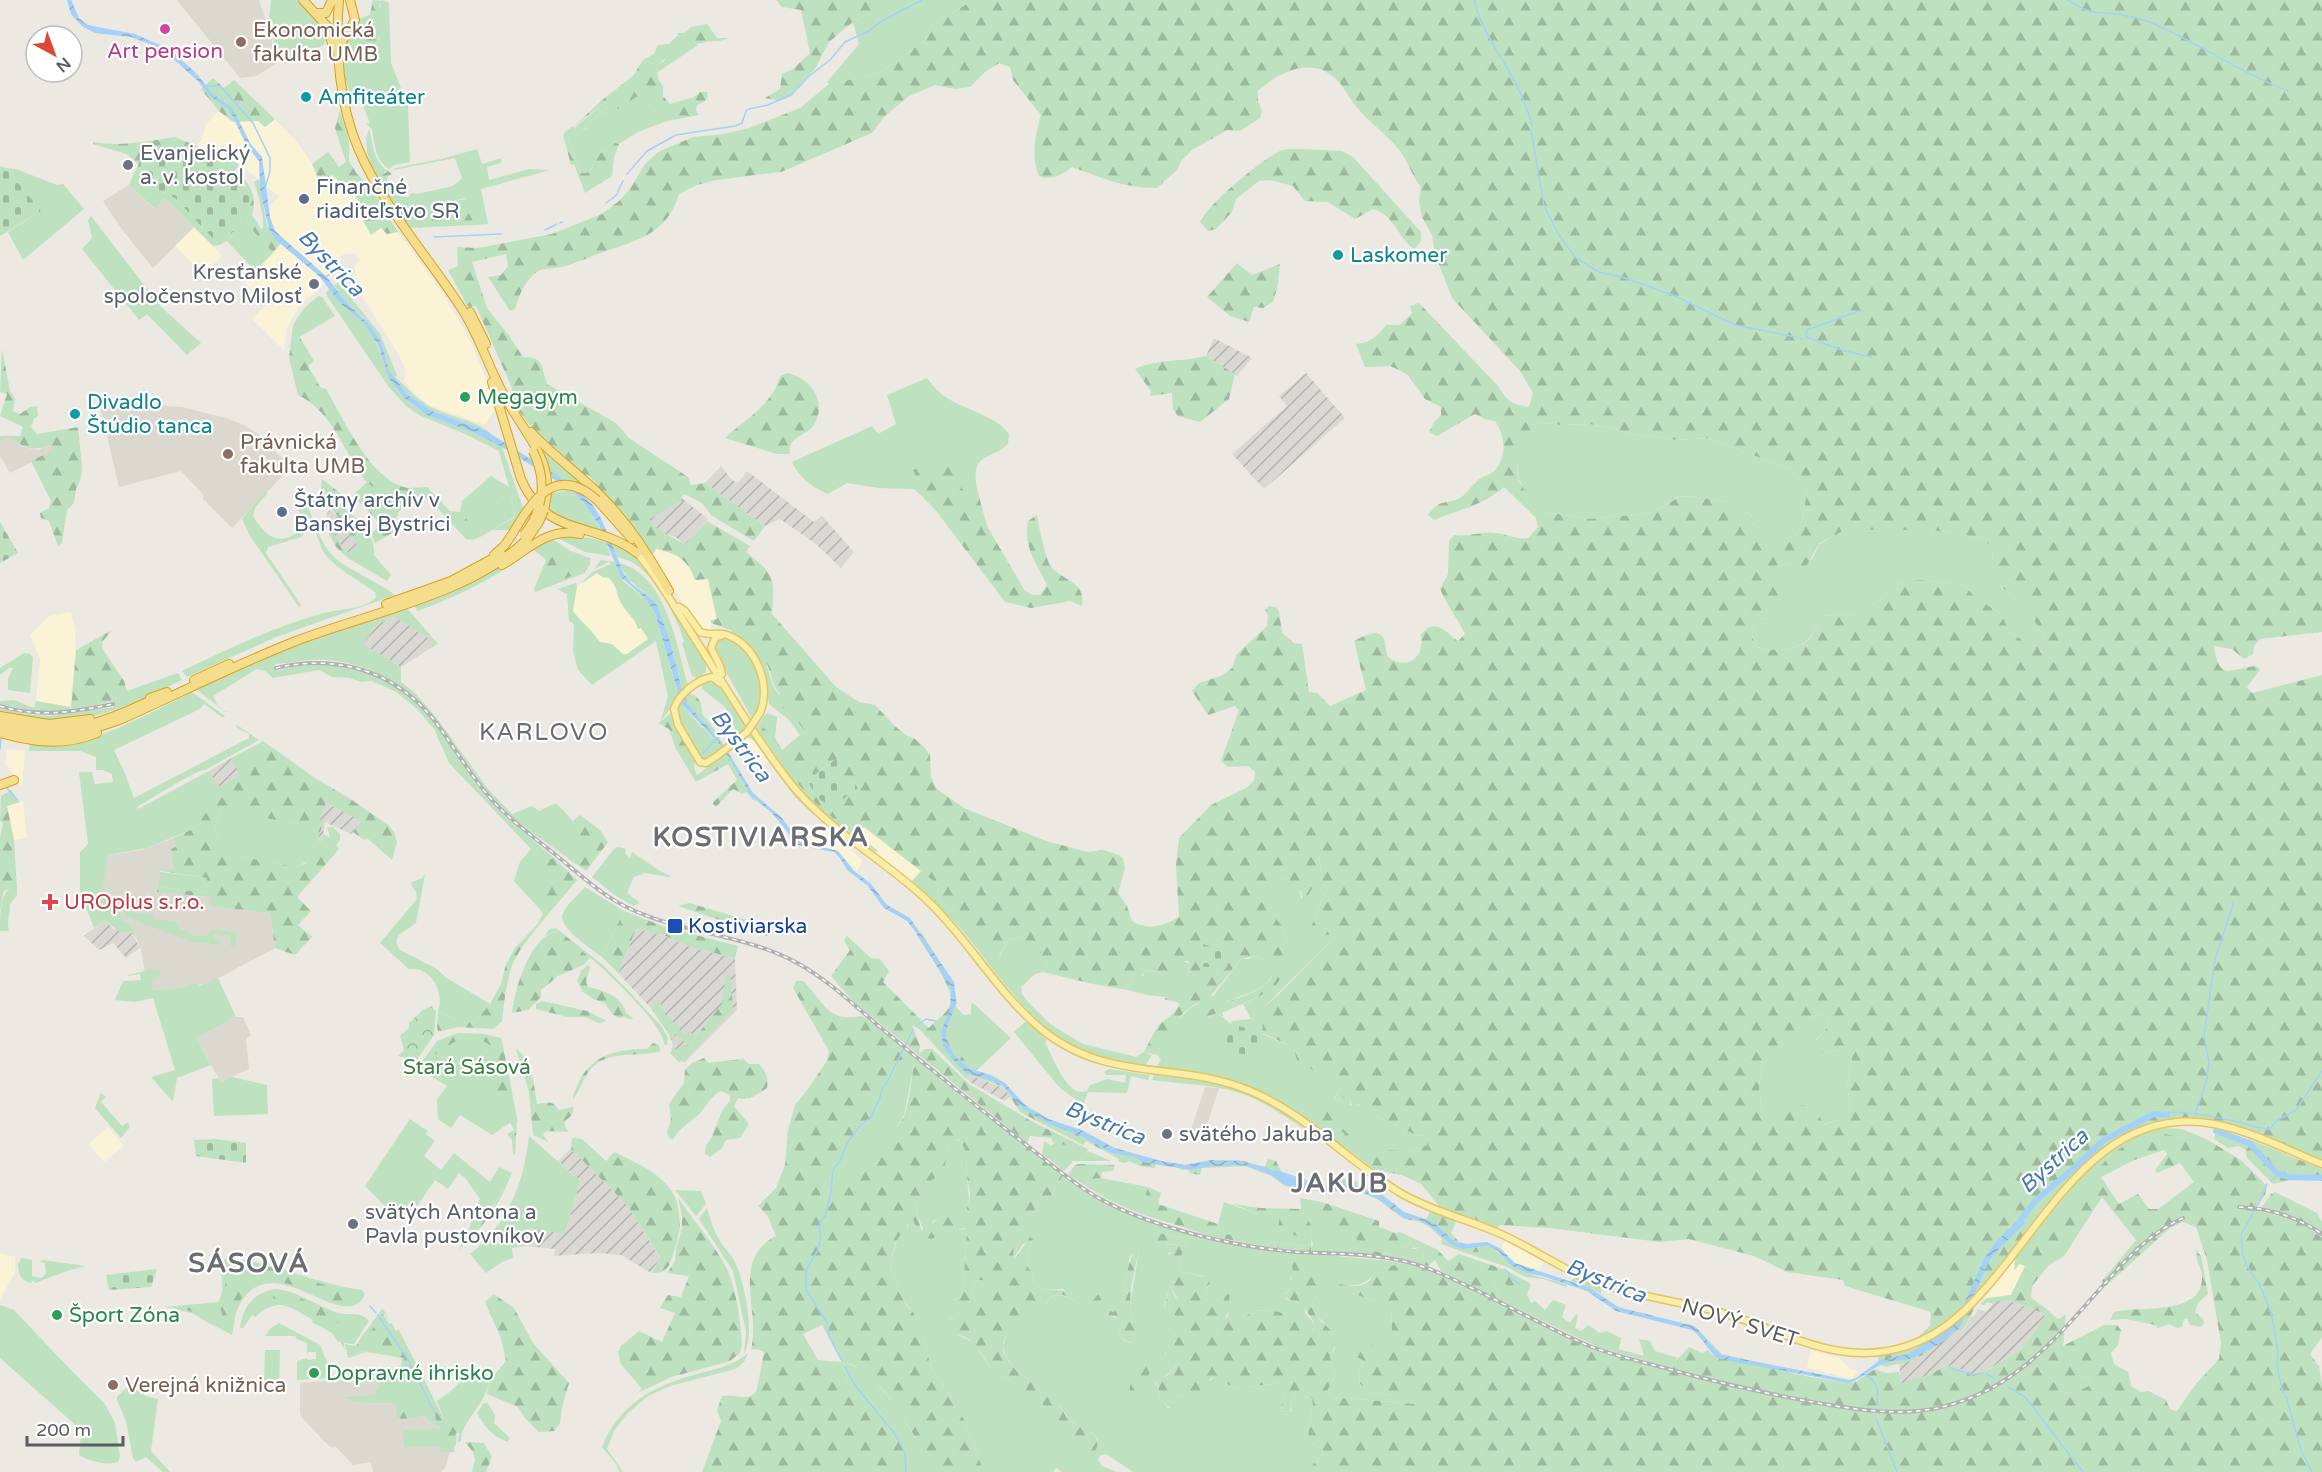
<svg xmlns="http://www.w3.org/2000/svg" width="2322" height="1472" viewBox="0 0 2322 1472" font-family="'Varela Round',sans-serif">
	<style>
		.commercial { fill: #fbf3d6 }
		.industrial { fill: url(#industrial-furrows) }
		.education { fill: #dbd8cf }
		.green { fill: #bee2bf; fill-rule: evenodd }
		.forest { fill: url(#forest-firs); fill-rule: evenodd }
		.cemetery { fill: url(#cemetery-stones) }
		.park { fill: url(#park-crowns) }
		.water { fill: url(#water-waves) }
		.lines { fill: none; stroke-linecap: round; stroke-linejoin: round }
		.stream { stroke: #a3d1f9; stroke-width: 1.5 }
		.river { stroke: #a3d1f9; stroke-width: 6 }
		.primary-casing { stroke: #e7c45e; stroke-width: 9 }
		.highway-casing { stroke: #dca110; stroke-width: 10 }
		.primary { stroke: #f9eea8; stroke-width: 6 }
		.highway { stroke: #f5dd8e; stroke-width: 8 }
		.rail-casing { stroke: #b1b2b2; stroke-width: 4 }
		.rail { stroke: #fff; stroke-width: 1.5; stroke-dasharray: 4.5; stroke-linecap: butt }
		.primary-bridge-casing { stroke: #e7c45e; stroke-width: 9; stroke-linecap: butt }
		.highway-bridge-casing { stroke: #dca110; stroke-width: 10; stroke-linecap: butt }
		.primary-bridge { stroke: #f9eea8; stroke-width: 6 }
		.highway-bridge { stroke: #f5dd8e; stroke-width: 8 }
		.hotel-dot { fill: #d1479c; stroke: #fff; stroke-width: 2 }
		.education-dot { fill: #8d6e63; stroke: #fff; stroke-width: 2 }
		.culture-dot { fill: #0f9aa8; stroke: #fff; stroke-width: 2 }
		.worship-dot { fill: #6b7280; stroke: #fff; stroke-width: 2 }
		.service-dot { fill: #5c6f8a; stroke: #fff; stroke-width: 2 }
		.leisure-dot { fill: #2e9e5b; stroke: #fff; stroke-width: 2 }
		.health-dot { fill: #e0444e; stroke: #fff; stroke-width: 2 }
		.transit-dot { fill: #1a4fb4; stroke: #fff; stroke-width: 2 }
		.labels { text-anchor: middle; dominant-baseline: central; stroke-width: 4.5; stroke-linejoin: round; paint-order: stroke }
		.education-label { font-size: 21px; fill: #785e54; stroke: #fff; text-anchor: start }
		.hotel-label { font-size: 21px; fill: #b23c85; stroke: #fff }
		.culture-label { font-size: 21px; fill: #0d838f; stroke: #fff; text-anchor: start }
		.worship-label { font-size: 21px; fill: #5b616d; stroke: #fff; text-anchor: start }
		.service-label { font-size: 21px; fill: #4e5e75; stroke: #fff; text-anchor: start }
		.leisure-label { font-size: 21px; fill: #27864d; stroke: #fff; text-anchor: start }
		.health-label { font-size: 21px; fill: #be3a42; stroke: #fff; text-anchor: start }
		.transit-label { font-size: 21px; fill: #164399; stroke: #fff; text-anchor: start }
		.park-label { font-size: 21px; fill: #3a7f3f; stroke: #fff }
		.street-label { font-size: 21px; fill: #595c61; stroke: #fff }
		.water-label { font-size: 22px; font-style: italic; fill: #4678b1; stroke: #fff }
		.quarter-label { font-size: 24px; letter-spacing: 1.5px; fill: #6a6e73; stroke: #fff }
		.district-label { font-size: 27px; font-weight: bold; letter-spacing: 1.5px; fill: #6a6e73; stroke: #fff }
	</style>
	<defs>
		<pattern id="industrial-furrows" width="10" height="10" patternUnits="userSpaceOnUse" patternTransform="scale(1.5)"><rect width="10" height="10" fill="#dad8d3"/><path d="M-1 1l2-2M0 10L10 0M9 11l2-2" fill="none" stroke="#b4b2af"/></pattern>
		<pattern id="forest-firs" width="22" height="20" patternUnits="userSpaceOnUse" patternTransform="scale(1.5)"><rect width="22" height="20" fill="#bee2bf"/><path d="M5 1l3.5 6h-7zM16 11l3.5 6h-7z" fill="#9dba9f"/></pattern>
		<pattern id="cemetery-stones" width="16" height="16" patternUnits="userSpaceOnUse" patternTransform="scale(1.5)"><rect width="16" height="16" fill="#bee2bf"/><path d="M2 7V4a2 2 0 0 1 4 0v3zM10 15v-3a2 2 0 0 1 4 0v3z" fill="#9dba9f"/></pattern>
		<pattern id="park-crowns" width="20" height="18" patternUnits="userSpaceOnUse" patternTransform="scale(1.5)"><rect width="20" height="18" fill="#bee2bf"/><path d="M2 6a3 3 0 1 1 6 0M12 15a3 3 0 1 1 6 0" fill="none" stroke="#9dba9f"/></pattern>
		<pattern id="water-waves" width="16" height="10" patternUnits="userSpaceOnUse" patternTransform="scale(1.5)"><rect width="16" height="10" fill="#a3d1f9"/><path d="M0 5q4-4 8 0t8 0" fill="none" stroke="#88adcd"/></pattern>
	</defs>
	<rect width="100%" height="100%" fill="#ebe9e1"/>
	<path class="commercial" d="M219 111 233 122 258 121 265 127 275 119 297 142 312 164 318 180 323 175H332L353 193 366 212 371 235 382 227 387 234 398 232 443 294 470 340 497 406 485 425 431 406 417 396 404 381 406 371 399 355 358 290 354 268 359 261 355 253 345 254 334 260 335 269 333 277 299 306 287 328 284 350 252 319 268 303 262 301 245 283 259 270 283 240 270 221V207L279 196 239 164 197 146 203 136 206 124Z
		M194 227 222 256 204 274 175 246Z
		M656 548 679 556 694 574 708 579 717 620H711V630L702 628 695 623 653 554Z
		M610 568 655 641 624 661 599 644 572 611 567 594 597 573Z
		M71 612 75 629 76 650 70 707 36 701 40 659 30 635 49 616Z
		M749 736 760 748 768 761 754 771 742 742Z
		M7 749 25 751 22 787 5 763Z
		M23 801 27 838 14 840 7 806Z
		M803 824 816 826 833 835 859 857 862 860 860 867 856 871 838 851 800 840 804 831 801 830Z
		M863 826 921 871 912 881 875 852 878 850 857 835Z
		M108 1127 124 1146 104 1162 90 1146 91 1142Z
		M1505 1241 1544 1262 1539 1272 1515 1263 1508 1257 1501 1249Z
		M0 1253 15 1257V1272L0 1300Z
		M2015 1259 2027 1266 2010 1301 1984 1299Z
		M1811 1350 1839 1358 1851 1369 1857 1371 1852 1379 1807 1368Z"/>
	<path class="industrial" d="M1214 338 1252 358 1237 376 1206 356Z
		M1306 373 1345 418 1264 489 1232 454 1287 406 1279 396Z
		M721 466 732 480 738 483 747 471 814 522 822 516 854 552 841 568 816 544 780 519 765 526 705 483Z
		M684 500 708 519 685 545 675 537 659 532 649 519Z
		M330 510 338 516 356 542 357 545 349 552H346L326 523 327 513Z
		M393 616 430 639 432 643 431 648 401 667 362 644 377 625Z
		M231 758 241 775 219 787 209 771Z
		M326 803 363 821 351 834 325 822 322 842 318 841 319 819Z
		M105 920 113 929 130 931 140 948 126 958 113 943 99 950 84 936Z
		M636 929 664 935 690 947 735 958 737 1010 684 1063 671 1049 673 1045 668 1032 650 1007 618 973Z
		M969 1075 1004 1088 1010 1097 1004 1101 972 1083 965 1078Z
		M571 1149 627 1205 660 1258 651 1273 621 1255 598 1253 554 1256 555 1249 525 1246 528 1228 565 1234 580 1181 558 1161Z
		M2007 1300 2043 1313 2045 1316 2022 1349 1982 1373 1974 1374 1947 1365 1929 1375 1901 1384 1899 1362H1907L1931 1349 1960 1328 1964 1330 1971 1316 1974 1317 1978 1309 1986 1312 1995 1301Z"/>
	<path class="education" d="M177 0H259L278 59 277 63 256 76 240 78Z
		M129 185 153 208 165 198 194 227 153 268 123 231 103 201Z
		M119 403 182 407 226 418 246 426 258 434 291 467 232 528 203 499V494L181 471 119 487 100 407Z
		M9 437 23 447 38 450 50 445 55 450 10 473 0 456V442Z
		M173 838 176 847 171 849 173 870 160 871 158 892 212 897 211 906 270 913 275 948 213 981 153 998 145 973 141 950 131 924 123 921 120 918 103 887V880L108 855 142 850Z
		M236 1017H243L251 1035 246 1039 249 1069 221 1082 196 1038Z
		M1205 1087 1219 1088 1204 1134 1191 1129Z
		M336 1380 380 1382 396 1401 402 1419 424 1416 435 1426 447 1429 445 1444 450 1452 445 1468 441 1472H373L371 1462 353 1465 335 1446 332 1448 326 1443 303 1419 300 1414V1383Z"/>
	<path class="green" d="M271 0H300L310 14 322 23 328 37 323 45 285 64 278 59 269 19Z
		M382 0 389 3 391 63 408 106 410 162 394 165 389 169C376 161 374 143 372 129L366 124 370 123 363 106 364 102 361 99 355 101C346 90 340 63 343 49 344 40 352 31 358 24L360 46 365 47 370 43 380 42C377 33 378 8 382 0Z
		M890 0H974L933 24 923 42 877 74 829 84 827 82 859 44 853 22Z
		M677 33H684L683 37 698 45 658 72 657 66 666 59 661 57 653 64 643 60 654 54 658 45 669 44 678 35Z
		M636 97H641L667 121 638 132 619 144H615L608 151 603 152 593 163 592 169 586 173H582L578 169 566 131 573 126 574 128 607 101 610 102 608 106 582 130 586 129 605 113 622 106Z
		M369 129C373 143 373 162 388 171L384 172 387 197C376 176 360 152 369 129Z
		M477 149 482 164 502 158 501 163 487 167 489 180 529 169 550 170 481 189 488 224 475 225 469 213V201L464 198 450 202H437L439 208H443L447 214 439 219 435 218 434 212 414 204 417 194 453 186 462 178 455 158 393 170 395 168 441 159Z
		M6 168 16 169 57 185 63 184 84 209 23 260 8 232 41 211Z
		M132 178 175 198 219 245 213 246 165 198 154 208 129 185Z
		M91 216 161 307 201 343 187 355 147 314 139 320 82 249 92 238 88 220Z
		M246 222 273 253 255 271 227 241Z
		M339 283 380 334 397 375 395 377C406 386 414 397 427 405 451 419 478 418 498 440L483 430 432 411 409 396 389 371 382 343 374 331 365 319 345 301 334 285Z
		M329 289C341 304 357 313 368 328 387 357 383 383 414 406 429 417 447 422 465 428 478 433 490 440 502 447L523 508 516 521 510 490 497 502 515 516 482 536 460 512 462 501 491 476 509 487 499 451 465 434 419 415 407 407 388 386 327 296 326 293Z
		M319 296 322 297 335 316 299 337 293 326C299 313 307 304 319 296Z
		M927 378C933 386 939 393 947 398 964 409 998 417 1009 434L1008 444C990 461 970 452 977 489L966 496H922L914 489 879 488 847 483 828 494C812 487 799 478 792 462L872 426 878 434 896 424 887 395Z
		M1536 422 1561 425 1589 424 1616 429 1630 434 1677 440 1708 438 1792 470 1807 491C1802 519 1804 541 1773 550 1758 543 1756 531 1751 515L1730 502 1690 496 1678 497 1653 512 1631 515 1588 519 1541 511C1528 495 1510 478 1521 456 1523 451 1530 446 1534 442L1531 426Z
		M537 441 586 485 613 513 549 471Z
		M367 482C385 491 389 496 386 517 376 514 373 504 363 500L361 504 353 495Z
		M571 490 588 508 602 532 576 525 548 511 551 493Z
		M266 491 267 494 255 508 253 516C268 541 283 547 305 526L300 516 296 496 302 491C310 509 318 540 332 555 345 569 376 580 395 595L276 637 187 677 182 671C229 649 275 626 324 613 339 609 367 609 376 597L375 592C361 582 334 567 325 554 319 546 319 536 313 528H309L301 537 268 547 266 553 301 605 299 607 250 536 242 519Z
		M334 499C352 516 376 529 374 555L391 575 387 581 348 558 361 544 330 505Z
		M1854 522 1862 530H1929L1953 533 1984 539 1993 549 1992 579 2025 606 2045 638 2043 645 2039 646 2025 642 2011 633 2000 613 1976 598 1964 585 1913 579 1898 584 1878 602 1854 614 1823 616C1817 622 1816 630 1811 636 1799 652 1774 652 1757 647L1752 637 1755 620 1770 618 1782 591 1770 572 1775 566 1795 564 1812 559 1820 544 1840 532 1845 524Z
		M554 536C572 536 588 536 606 542L611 556 585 552Z
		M549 537 571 551 590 558V564L585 573 535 592 534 589 546 560 533 549C498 577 460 595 418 611L413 605C462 588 506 566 549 537Z
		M611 544 633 554 647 570 706 662V671L701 677 696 678 692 676 682 643 684 642C680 622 655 578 638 566 632 561 624 559 617 557Z
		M601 560 614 562 624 582 646 599 655 613 678 693 669 711 661 720 668 696 656 641 592 685 578 670 573 652 574 624 569 621 567 594 557 589 576 583 577 586 573 611C582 623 592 630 600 642L612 644 623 654H627L648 639 641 628 638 629C635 617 623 610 619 599 615 588 618 589 609 578L602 577 597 573 582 583 592 572 611 564 609 562 594 569Z
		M619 563C667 575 676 645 688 684L682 690 671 644 658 607 652 599 628 579Z
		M406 607 438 644 431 648 432 643 430 639 393 616 377 625 363 644 401 667V682L416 694 436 717 488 789 512 814 532 806 539 811 556 803C568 815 590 835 580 854 578 857 575 859 573 862 544 840 513 822 488 793 472 775 460 754 445 734 416 693 377 663 325 660 308 659 292 663 275 664L276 671C327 654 388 670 424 710 445 734 460 764 480 789 501 815 529 836 554 858L547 860C541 879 537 894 543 913L514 881 520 862 531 849 449 763 434 729 417 709 396 692 379 684 371 681 361 682 349 678 332 677 319 670 273 678 265 671 257 669 213 696 219 708 228 712H226L197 690 285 650Z
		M731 630 747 638 757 646 764 656 773 686 805 731 800 735 789 720 769 704C765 673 761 650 732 634Z
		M723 637C749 639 764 676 761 699 760 707 757 714 754 722L714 650 716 640Z
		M24 653 30 654 33 657 30 693 8 690V678L13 668H9L0 675V668Z
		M178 673 182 680C140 700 94 724 46 721 31 720 15 715 0 712V708L23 714 50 716 114 707 113 701 127 691Z
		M710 679 720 685 751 735 791 790 821 819 866 855 823 823 795 797 754 741 748 737 742 742 725 707 702 689 701 683Z
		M192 692 225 716 223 718 204 704 200 709 114 750 124 771 134 798 249 738V734L236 727 237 725 259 740 205 770C196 770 149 800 137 807L138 809 209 771 219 787 240 775 231 758 260 743 268 749 237 783 206 812 197 827 147 848 108 855 103 887 119 911 123 921 131 924 136 938 130 931 119 932 105 920 94 928 80 892V852L88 844 79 772H92L95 784 113 782 112 774 103 770H96V757L80 751H29L30 744C87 751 143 716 192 692Z
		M14 700 34 708 36 701 70 707 71 711 38 712 0 704V701Z
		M681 701 693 718 723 748 708 760H702C692 744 669 720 681 701Z
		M767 713 777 717 775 737 761 727 758 728 802 790 852 822V831L878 851 875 852 826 814 799 789 756 727Z
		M232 807H244V814L310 826V830L320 832 318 841 321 842 323 837 321 836 322 833 330 838 327 827H333L340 834V840L336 845 339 849 327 863 320 855 296 867 238 856 218 839 215 828 222 809Z
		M618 847 626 849 625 853 630 858 632 852 660 871 671 876 668 877 645 873 634 877 627 893 640 903 633 906 616 896 592 877 614 849Z
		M1318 851 1322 881 1328 889C1318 903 1316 918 1308 934L1302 937 1293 949 1287 942 1284 929 1264 904C1268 892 1271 883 1282 877 1290 884 1301 887 1301 898L1305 899 1307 897Z
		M921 871 939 885 938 897 961 922 1000 956 1008 940 1021 937 1047 961 1043 972 1035 974 1021 987 1022 994 1028 1002 1050 1024 1083 1044 1136 1057 1144 1052 1152 1055 1145 1066C1120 1062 1096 1057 1074 1046 1023 1019 995 968 959 927 944 911 928 896 912 881Z
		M160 872 208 878 206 893 158 887Z
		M425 874 416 923 399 935 396 942 400 950 437 969 445 977 490 1004 476 1021 462 1023 438 1011C445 991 430 966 409 969L380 943 417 899 416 892 411 885 412 882 422 878Z
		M585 887 624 911 602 957C592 949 556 927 563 913 567 904 578 895 585 887Z
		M10 888H17V895L10 904C11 914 6 919 9 931H0C0 916 0 895 10 888Z
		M128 911 153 915V919L176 922 180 929 188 931 189 935 206 936 213 929 237 933 236 945 230 946 231 936 214 934 213 939 221 942 220 945 193 942 126 917 124 912Z
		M556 928 604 966 624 986 662 1027 668 1038 667 1046 664 1044C664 1021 577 942 555 931L544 936 550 929Z
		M1333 934 1335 937 1252 1019 1263 1021 1262 1034 1293 1047 1298 1060 1341 1088 1334 1099 1337 1102 1347 1096 1350 1099V1105L1356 1106 1362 1103 1371 1114 1416 1135 1428 1136 1427 1145 1408 1152 1367 1150 1358 1157 1329 1137H1333L1335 1131 1338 1130 1352 1137 1334 1122 1328 1112 1316 1127C1303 1118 1291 1108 1278 1100 1241 1077 1198 1073 1156 1068L1161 1059 1157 1055 1161 1041 1177 1026 1178 1020 1190 1008 1214 995 1241 959H1248L1255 956 1264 960 1272 976C1261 993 1243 994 1226 1002 1219 1005 1213 1013 1208 1018L1217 1013 1231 1024 1232 1021 1251 1019 1243 1004 1260 996 1301 949 1315 936Z
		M1184 961 1190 964C1186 972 1190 979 1187 988 1182 1005 1139 993 1127 990L1134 978 1143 976 1145 970 1163 973Z
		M148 970 159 971 160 973 159 978 151 981 153 991 180 988 197 983 199 986 218 978 236 1017 196 1038 211 1065 177 1078 173 1102 151 1077 175 1070 153 998 135 1002 115 1000 123 981 141 980 140 974 125 976Z
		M659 1000 666 1017 681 1027 679 1030 685 1034 688 1031 696 1036 689 1045 685 1046 687 1044 675 1034 673 1042C668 1029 652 1015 653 1006Z
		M973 1003 1011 1038 976 1071 949 1044 944 1032 955 1006 964 1015 971 1014V1005Z
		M1822 1014 1827 1016 1829 1025 1825 1031 1816 1039 1822 1053 1843 1050 1852 1057 1847 1087 1851 1106 1847 1116 1823 1125 1762 1114 1759 1086 1762 1065 1808 1018Z
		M1026 1021 1047 1040 1045 1043C1054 1058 1067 1099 1087 1091L1090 1085 1108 1079 1125 1083 1126 1075H1106L1104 1072 1109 1069 1150 1075 1148 1080 1131 1076 1127 1093 1088 1092 1083 1105 1059 1087 1014 1032Z
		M461 1038 479 1039 501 1051 506 1101 515 1119 492 1135 460 1115 451 1128 438 1119 437 1100 447 1086 418 1068 420 1064Z
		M902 1058 914 1065 904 1115 889 1139 884 1155 873 1167 830 1188 825 1201 821 1200 820 1196 831 1171 836 1168 861 1126 870 1119Z
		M1154 1075C1192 1079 1229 1083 1263 1100 1283 1110 1300 1125 1317 1138 1293 1122 1267 1102 1240 1093 1212 1084 1180 1084 1152 1080Z
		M232 1077 267 1085 268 1114 214 1116 212 1079 218 1078 221 1082Z
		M101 1093 106 1097 101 1102 122 1126 128 1122 130 1127 121 1138 95 1108Z
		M410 1119 428 1131 426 1134 435 1141 424 1156 441 1170 454 1153 490 1182 499 1167 510 1172 505 1186 486 1217 475 1209 480 1199 465 1178 459 1173 448 1189 435 1180 411 1215 402 1210 395 1216 365 1186Z
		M2165 1128 2182 1129 2201 1137H2182L2160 1133 2109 1157 2084 1190 2068 1205 2049 1219 2030 1249 2027 1266 2019 1288 2010 1301H1995L1993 1304 1988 1302 1984 1305 1980 1304 1987 1298 2011 1295 2025 1266 2019 1264 2014 1271 2015 1259C2040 1223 2080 1169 2118 1146 2133 1137 2148 1132 2165 1128Z
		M529 1136 580 1181 565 1234 528 1228 525 1246 512 1248 513 1258 502 1262 486 1273 470 1254C508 1224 524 1183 529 1136Z
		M953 1139C969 1140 966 1164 967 1175 967 1188 971 1196 967 1208L969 1212 964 1219 958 1221 956 1219 939 1218 932 1222 931 1239 957 1230 967 1229 963 1293 961 1298 953 1300V1306L961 1308 962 1311 955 1318H948L956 1334 974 1343 996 1376 1005 1377 1032 1395 1054 1415 1086 1451 1097 1447 1098 1440 1094 1434 1069 1420 1062 1408 1014 1368 1006 1357 1003 1346 1007 1333 1046 1305 1049 1298C1060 1292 1068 1297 1078 1303L1063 1289 1042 1290 1034 1283 1032 1271 1028 1268 1027 1258 1033 1239 1023 1244 1013 1259 1014 1239 1035 1209 1051 1196 1063 1175 1111 1207 1182 1232 1179 1238 1160 1233 1166 1244 1177 1245 1173 1252 1168 1253C1167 1260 1171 1260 1172 1266 1172 1271 1170 1276 1170 1281 1170 1293 1183 1300 1174 1318H1172L1168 1304 1170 1293H1167L1164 1306 1170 1329 1167 1333 1163 1332V1353L1174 1355 1177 1361 1173 1370 1155 1384 1159 1387 1158 1397C1161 1401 1165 1402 1168 1408L1174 1406 1175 1398 1179 1395 1184 1396 1214 1378 1236 1388 1289 1382 1291 1384C1285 1390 1279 1406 1282 1413L1286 1415 1292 1411 1290 1406 1295 1394 1312 1398C1315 1412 1306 1424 1309 1439L1324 1454 1305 1472H1133L1106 1454 1101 1455 1098 1459 1102 1466 1117 1472H1062L1056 1468 1053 1472H984L964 1419 956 1411 948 1391 932 1371 923 1338 914 1316 899 1291 890 1266C895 1251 894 1238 908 1228V1220L913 1219 917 1232 923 1230 916 1210 917 1202 932 1180 943 1172 945 1166 948 1142ZM1139 1250 1130 1305 1132 1321 1136 1325 1131 1343 1123 1340 1118 1334 1123 1322 1121 1319 1104 1315 1088 1304 1107 1292 1099 1304 1100 1307 1113 1312 1122 1309 1128 1293 1124 1289 1130 1256Z
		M1058 1144H1065L1086 1155 1088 1151 1111 1161H1073L1064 1171 1048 1158V1149Z
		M1101 1178 1148 1187 1145 1197 1156 1204 1154 1213 1141 1214 1102 1197H1104L1088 1182 1090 1179Z
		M675 1190 701 1191 706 1204 696 1216Z
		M1224 1202 1258 1214H1280L1305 1239 1306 1246 1269 1242 1268 1247 1251 1244V1239L1221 1233 1218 1224Z
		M707 1208C710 1218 713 1230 719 1239 723 1248 731 1253 735 1262 744 1281 756 1336 744 1353L746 1332 733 1271 699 1219Z
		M1306 1209 1325 1213 1353 1239 1415 1249 1421 1247 1424 1252 1423 1261 1358 1248 1344 1253 1311 1251 1313 1244 1305 1214Z
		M1190 1234C1259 1254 1331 1253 1402 1263L1376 1271C1365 1289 1348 1287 1330 1282L1341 1293 1350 1292 1391 1308 1392 1332 1382 1346H1374L1348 1362 1357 1357 1364 1361 1359 1373 1360 1384 1371 1392 1417 1398V1404L1331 1397 1327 1391 1335 1376 1330 1357 1335 1348 1323 1321 1317 1317 1312 1304 1319 1289 1293 1275 1290 1279 1295 1287 1285 1294 1286 1299 1300 1303 1304 1306 1305 1312 1315 1325C1313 1332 1310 1334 1303 1337L1301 1335 1291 1315 1270 1310 1254 1311 1246 1316 1226 1321 1231 1303 1220 1291 1207 1294 1205 1291 1210 1283 1205 1276 1181 1272 1179 1261Z
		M1487 1246C1502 1252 1510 1267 1526 1273 1539 1277 1554 1280 1567 1285L1566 1287 1543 1279 1525 1277 1507 1267 1466 1253 1486 1251Z
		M22 1258 32 1260V1276L41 1278 46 1274 45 1263 40 1262 42 1260 86 1266 67 1271 35 1283 33 1280 31 1283C21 1281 18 1274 18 1264Z
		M236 1259C279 1264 319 1285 362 1290L365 1295C343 1338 271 1240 238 1308 234 1317 234 1326 232 1335L206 1321 231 1337 192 1313 165 1307 218 1302C226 1291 221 1273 219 1260Z
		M1496 1278 1529 1290 1527 1294 1531 1303 1535 1301 1545 1310 1553 1300 1566 1305 1562 1317 1570 1323 1576 1314 1578 1315 1575 1328 1581 1331 1588 1325 1600 1333 1607 1331 1621 1338 1619 1349 1644 1356 1639 1339 1650 1341 1655 1351 1678 1358 1670 1368 1598 1347 1526 1313 1525 1308 1501 1298 1494 1282Z
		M1574 1278 1602 1289 1600 1294 1618 1307 1694 1326 1722 1354 1806 1373 1722 1355 1715 1351 1694 1326 1618 1307 1598 1292 1571 1281Z
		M975 1280H982L993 1287V1294L980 1305 977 1304 972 1295Z
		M274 1289C298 1290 316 1306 338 1313 351 1316 359 1310 369 1321L354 1344 344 1343 345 1351 340 1341 338 1342 332 1333 312 1322 313 1320C288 1306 279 1296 255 1317L252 1315 243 1328H240C243 1306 253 1294 274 1289Z
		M0 1305 14 1310 67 1366 105 1404 115 1423 120 1457 118 1462C107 1466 89 1461 79 1455L81 1434 80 1429 0 1358Z
		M382 1309 384 1310 390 1324 384 1313 374 1327 355 1347 351 1348 349 1356 364 1351 405 1358 406 1385H417C429 1396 438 1409 435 1426L424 1416 411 1418 413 1414 395 1397V1403H367L345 1399V1397L376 1395V1390H379V1384C372 1381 371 1375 364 1373L399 1377 402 1358 366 1352 348 1358 345 1344 355 1346Z
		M279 1323 320 1345 334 1378 297 1380V1361L307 1358 308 1360 316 1359V1352H308L307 1355V1343L297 1339 295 1336H265L270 1329Z
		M265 1350H280L279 1384H264Z
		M748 1353 744 1362 735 1369 670 1386 648 1396 627 1414 614 1431 607 1449 621 1469 622 1472H620L616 1464 602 1447C619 1404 655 1385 697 1374 716 1369 733 1366 748 1353Z
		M848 1363 868 1373 900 1411 926 1458 927 1472H910L908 1455 891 1419 881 1414 868 1398 847 1381 842 1368Z
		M470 1372 489 1381C485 1406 460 1423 461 1441L458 1443 459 1433H457L456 1445 454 1446 455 1452H441L440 1446 404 1447 403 1430 440 1429 444 1419 437 1401 451 1391Z
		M2080 1375 2088 1378 2091 1385 2074 1393 2061 1392 2056 1386Z
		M132 1382 146 1396 158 1399 151 1451 170 1472H163L146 1457 136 1462 133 1458 126 1421 117 1400V1397Z
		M487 1402 495 1415 494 1423 510 1438 507 1442C492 1435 485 1428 477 1413L483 1404Z"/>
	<path class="forest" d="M373 0 383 1 379 5 382 24 378 38 380 42 377 44 370 43 367 47 357 45 359 35 358 24 359 19 370 15Z
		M776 0H890L853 22 829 42 815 69 800 84 792 96 780 101 765 98 780 89 782 74 793 69 810 53 801 10 782 7Z
		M974 0H2322V632L2260 639 2254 646 2253 654 2244 659 2232 649 2214 646C2219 682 2229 669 2256 666L2260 670 2247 687 2252 693 2322 675V1161C2235 1125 2178 1091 2093 1155L1975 1294 1944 1324 1917 1338 1930 1326 1931 1312 1845 1286 1843 1280 1787 1272 1754 1256 1689 1239 1660 1242 1549 1228 1500 1225 1497 1228 1441 1208 1421 1184 1402 1175 1375 1170 1358 1157 1359 1155 1370 1148 1408 1152 1427 1145V1136L1416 1135 1371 1114 1362 1103 1352 1107 1350 1099 1347 1096 1337 1102 1334 1100 1341 1088 1297 1060 1293 1047 1262 1033 1263 1021 1251 1019 1279 994 1335 937 1333 934 1315 937 1301 949 1276 985 1260 996 1222 1013 1224 1017 1217 1013 1202 1019 1200 1015C1209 1011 1217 1005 1226 1002 1244 996 1261 992 1272 977L1264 960 1255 956 1241 959 1206 1002C1196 1001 1184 1010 1179 1019 1175 1025 1180 1023 1175 1028 1165 1038 1162 1039 1157 1055L1144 1052C1149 1043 1153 1033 1159 1025 1167 1017 1176 1015 1179 1003L1164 999C1170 995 1178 996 1183 992 1190 988 1187 972 1190 964L1188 961H1184C1182 964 1182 967 1180 970 1173 978 1154 970 1145 970L1140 978H1134L1127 990 1093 984 1043 972 1047 961 1020 945V937L1008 940 996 961 938 897 939 885 864 827 857 835 852 830V822L841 816 836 819 833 818C801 793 780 762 758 728L761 726 775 737 782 750 805 731 791 713 779 706 780 694C773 686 773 679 769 669 758 639 739 633 711 623V620L717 619 708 579 695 580C689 560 676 553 656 549L653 554 624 513 596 485 595 482 588 475 582 474 536 434 510 398 512 388 476 306 468 307 448 270 458 266 457 247 478 248 552 234 602 214 619 201 630 189 645 164 658 152 693 137 724 134 749 128 800 108 829 84 877 74 923 42 933 24ZM999 63 1010 67 1013 80 1041 115C1035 134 1031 158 1039 176 1051 181 1062 175 1072 167 1100 177 1127 189 1157 188L1177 170 1181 161 1192 150 1227 130 1240 131 1260 118 1262 111 1258 101V91C1281 70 1315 55 1339 82 1345 89 1349 98 1355 105 1368 122 1387 134 1400 151 1408 162 1412 176 1421 187L1419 201 1422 217 1432 235 1435 254 1452 298 1520 371 1533 393 1529 407C1512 405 1506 400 1498 386L1419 303 1410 306 1412 313 1400 325H1386C1378 336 1370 343 1356 344L1365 367 1390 366 1401 371 1409 376 1425 399 1441 407V415L1434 422 1429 432 1437 436 1475 414 1485 419 1495 421C1505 434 1507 456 1496 469 1492 475 1482 476 1477 481 1471 486 1467 494 1460 498 1443 506 1442 497 1428 515L1434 520C1458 510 1484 505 1504 487L1536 518 1538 527 1528 538C1515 540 1506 533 1493 533 1480 532 1468 537 1454 535L1449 541 1448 574 1440 589C1447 605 1457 618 1465 634L1458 641C1446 633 1435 616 1421 635 1425 658 1407 671 1388 657 1385 651 1386 641 1383 637 1376 628 1361 638 1354 641L1366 690 1330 706 1317 693 1309 692 1302 644 1294 643 1282 633 1279 611 1276 607 1269 606 1265 610 1268 615 1267 626 1237 654 1232 668 1221 676 1199 683 1192 691 1208 715 1235 706 1239 710 1221 761 1228 767 1248 766 1255 772 1254 780 1248 787 1211 805 1179 838 1176 865 1179 917C1163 926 1148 931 1132 921L1127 906 1118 893 1125 868 1123 859 1119 855 1103 850 1088 852 1046 841 964 808 937 789 931 778 930 755 924 747 915 739 906 735 896 727 875 705 859 702 836 687 772 614C775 577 775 575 746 552L750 546 707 521 685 545C670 534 660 535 649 519L684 500 681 497 684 494 702 503 711 515 754 541 765 526 705 483 691 485 688 477 629 438 616 423 547 384C541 367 545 357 523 357L510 337 487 308 472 262 506 254 508 266 501 275 488 277 510 311 515 309C518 298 523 285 532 276 540 267 551 269 562 267 577 263 592 256 606 251 641 239 667 233 679 194L697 185 716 180 781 172 872 133 885 116 909 96 935 85 955 89 970 87 985 72ZM1536 422 1561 425 1589 424 1616 429 1630 434 1677 440 1708 438 1792 470 1807 491C1802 519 1804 541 1773 550 1758 543 1756 530 1751 515L1730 502 1690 496 1679 497 1653 512 1631 515 1588 519 1541 511C1519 483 1504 472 1534 442L1535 433 1531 426ZM1854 522 1862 530H1929L1953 533 1984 539 1993 549V558L1987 564 1992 579 2025 606 2045 638 2043 645 2039 646 2025 642 2011 633 2000 613 1976 598 1964 585 1913 579 1898 584 1878 602 1854 614 1823 616C1817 622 1816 630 1811 637 1799 652 1774 652 1757 647L1752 637 1755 620 1770 618 1777 613 1782 591 1771 572 1776 566 1795 564 1805 568 1820 543 1841 532 1845 524ZM827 765 841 777 855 784 830 808 808 770 814 776ZM1319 855 1322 881 1328 889C1318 903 1316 918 1308 934L1302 936 1293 949 1287 942 1284 929 1265 904C1268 892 1271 883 1282 877L1301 892 1304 905 1309 909 1311 906 1305 899C1317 886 1315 871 1319 855ZM1823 1014 1827 1016 1829 1025C1824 1034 1816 1037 1813 1047L1822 1053 1843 1050 1852 1057 1847 1087 1851 1106 1847 1116 1824 1125 1815 1108 1802 1105 1762 1114 1759 1086 1762 1065 1808 1018Z
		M707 24 717 38H728C722 41 719 41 713 41 701 42 694 48 683 37L684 33 691 27Z
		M667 56 657 66 658 79 663 86V96L670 104 694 97 700 92H707L708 97 704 102 697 105 696 110 699 115 667 121 641 97H636L622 107 605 113 593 125 582 130 608 106 610 102 607 101 572 128 602 100 633 76 643 60 653 64 661 57Z
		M213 78 224 88 234 80 275 119 265 127 258 121 233 122 219 111 201 89Z
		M340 110 349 141V161L357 174 370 186 398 232 387 234 381 228 371 235 362 219 366 211 353 193 332 175 327 179 323 175 319 180 312 164 328 152 339 167 346 162 335 128Z
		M566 131 578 169 582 173H586L592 170 593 163 600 153 608 151 615 143 619 144 614 158 612 176 585 193 574 164 571 165 563 135Z
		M175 137 239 164 235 171C251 182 257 196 252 215L262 230C266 220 258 194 254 182L259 179 267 226 281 243 273 253 246 223 227 241 219 245 234 230 246 185 193 149 144 153 139 165 127 154 93 144 94 142C121 147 148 141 175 137Z
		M1299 149 1342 151 1353 157 1421 232V241L1415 249C1400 243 1396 215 1373 209L1355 219 1328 202 1305 201 1293 186 1270 180 1259 181 1236 199 1232 212 1216 229 1208 231 1200 222C1209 203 1261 160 1280 151 1285 149 1293 149 1299 149Z
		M388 171 392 174 388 176 387 180 397 195 408 197 412 193 417 194 414 204 434 212 435 218 444 217 447 214 443 209H435L431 207 432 204 467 199 469 201V213L475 225 408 228 387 197 382 175Z
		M1237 263 1252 275 1280 264 1278 284 1273 302 1263 308 1254 307 1249 322 1230 316 1207 297Z
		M293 326 314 361 308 366 320 387 326 389C343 418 371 482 408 488 414 488 421 487 427 487L450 511 460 512 482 536 473 540 466 539 429 499C412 491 403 503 396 518L399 529 375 543 371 534 381 524 361 504 363 500C373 504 376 514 386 517L387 509 379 502 387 498C380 488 371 488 365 480 343 451 334 413 298 395L289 358Z
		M2 349 10 391 15 399 13 411 20 414 30 407 37 406 38 416 34 419 31 427 37 434 78 427 82 466 81 478 76 489 74 503 67 510 62 543 58 546 49 521 41 518 40 513 49 508 51 501 31 461 54 450 50 445C33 452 24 448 9 437L0 442V436H20L23 427 0 416 7 394 0 392Z
		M1206 356 1235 374 1229 399 1200 422 1178 416 1173 409 1172 393 1150 396 1151 391 1135 369C1156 359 1183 362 1206 356Z
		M787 373C810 377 827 401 815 423 809 436 786 436 790 454H777L725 438C745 420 773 404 780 376Z
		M944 458 966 495 977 489 987 526 1025 591 1033 595H1040L1047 585C1037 563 1023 548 1028 521L1037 515C1038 524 1046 559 1050 565 1062 582 1086 580 1082 606L1070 601 1031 608 1005 602 937 512 922 496 924 495 913 470Z
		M322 479 340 493 330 505 338 510 362 544 348 558 336 547 325 526 326 523 346 552H349L357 545 356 542 338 516 320 498Z
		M510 490 516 521 512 530H492L515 517 497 502Z
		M554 552 557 569H584V571L538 589 548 560Z
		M112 630 103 641 102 648 124 681 127 691 113 701 71 711 76 650Z
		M689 693C700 697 702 702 702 714L710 723 725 747 688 704 684 697Z
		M671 713 675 724 695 762 694 768 697 775 726 753 746 789 756 801 753 800 746 792 742 794 733 789 716 807 712 803 737 780 728 764 696 782 676 749 669 729 658 723Z
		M263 741 315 778 352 800 388 825 394 832 397 842 392 860 367 838 364 840 353 832 362 821 326 803 319 819 324 821 320 832 309 830 310 826 243 814V807L222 809 215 828 218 839 238 856 296 867 306 863 313 854 320 855 327 863 297 897 311 911 298 925 312 937 295 955 275 948 270 913 210 906 211 897 157 892 158 887 206 893 207 878 160 871 173 869 171 849 176 847 173 838 197 827 206 812 237 783 268 749 260 743Z
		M11 790 20 802 7 806 14 840 17 888H10L4 891 0 910V837L3 823 0 821 1 796Z
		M580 815 600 830 608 842 586 871 573 862C584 847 584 838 573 821Z
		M554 858 577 880C560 902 521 942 512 966 506 983 504 1003 502 1021L494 1029 458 1027 438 1032 437 1027 438 1011 462 1023 476 1021 490 1004 501 984 506 964 515 948 536 926 543 914C537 893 540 880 547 860Z
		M689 903 747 920 767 933V936L678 906Z
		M624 911 665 927 738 946 735 958 690 947 664 935 636 929 618 973 602 957Z
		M555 931 568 938 590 958 583 965 558 976 541 990V997L528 1010 512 1013C515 988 529 940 555 931Z
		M921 932 954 984 957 1003 944 1032 949 1044 976 1071 992 1075 1005 1083 1021 1102 1049 1119 1084 1131 1115 1148 1161 1161 1185 1165 1210 1160H1239L1265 1167 1268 1159 1276 1161 1283 1175C1302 1182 1318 1187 1337 1186L1342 1178 1358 1182 1357 1186 1382 1194 1404 1212 1426 1219 1430 1212 1456 1221 1451 1233 1459 1242 1469 1244 1470 1247 1487 1246V1251L1466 1253 1441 1244 1442 1239 1431 1228 1418 1221 1404 1219 1377 1199 1359 1192 1345 1190 1327 1193 1307 1189 1305 1191 1285 1186 1271 1176 1245 1166 1202 1168 1200 1175 1190 1173 1188 1169 1182 1170 1177 1167 1156 1164 1154 1168 1140 1166 1129 1161 1125 1163 1118 1161 1119 1159 1086 1141 1083 1145 1020 1112 1004 1087 969 1075 965 1078 920 1030 912 1025 920 1046 919 1054 925 1049H932L969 1084 1031 1121 1088 1149 1086 1155 1076 1154C1071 1147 1067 1144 1058 1144L1056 1148 1048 1149V1158L1042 1156 1044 1141 1052 1146 1054 1143 1051 1138 1030 1136 1027 1143 855 1003 831 976 850 950 844 940 847 936 871 958 880 959 889 971 883 982 929 1028C935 1021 949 1012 951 1003 954 987 925 949 917 935Z
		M588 965 590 967 586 982 588 987C603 990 623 997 626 1013L633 1018 632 1020 624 1017 619 1018 612 1014 605 1003 593 999 583 992 577 980 582 970Z
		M726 975H730L733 1010 685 1060 679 1062 670 1053 674 1047 676 1050 680 1046 689 1045 722 1004Z
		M796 981H803C824 1001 826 1023 862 1016L873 1023 962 1097 1063 1175 1051 1196 1035 1209 1014 1239 1013 1258 1017 1256 1030 1237 1033 1239 1027 1257 1028 1268 1032 1271 1034 1283 1042 1290C1058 1290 1071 1288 1083 1302L1078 1303C1071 1298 1062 1292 1053 1296 1046 1298 1047 1306 1042 1310 1026 1323 991 1332 1007 1359 1020 1380 1048 1389 1062 1409 1065 1413 1065 1417 1069 1420 1080 1428 1106 1433 1095 1451H1086L1054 1415 1032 1395 1005 1377 996 1376C988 1365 981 1349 971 1341 959 1331 949 1338 940 1323L942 1319 955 1318 962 1311 960 1308 953 1306V1300L961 1298 963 1293 967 1229 964 1228 931 1239 926 1237V1228L939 1218 937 1213 941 1209H947L958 1221 964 1219 969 1212 967 1209C967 1204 970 1199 970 1195 970 1188 967 1182 967 1175 967 1165 967 1129 948 1142L945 1167 943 1172 932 1180 917 1202 916 1210 922 1233 917 1232 913 1219 908 1220 907 1231C893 1237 894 1253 890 1266L899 1291 909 1309 913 1312 923 1338 932 1371 948 1391 956 1411 964 1419 984 1472H927C924 1440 879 1373 848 1363L842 1368 847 1381 868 1398 881 1414 891 1419 902 1435 908 1455 910 1472H702L721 1421 717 1410 722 1396C735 1393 750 1404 757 1389L764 1352 757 1349H751C761 1311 730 1260 776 1236L767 1215 758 1206 776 1188 785 1165 788 1130 795 1105 805 1093 827 1061 829 1051 793 988ZM902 1059 914 1065C911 1081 910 1100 904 1116 900 1125 892 1130 889 1139 883 1152 880 1173 860 1167L830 1188 825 1201 821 1200 820 1196 831 1171 836 1168 861 1126 870 1119ZM975 1280H982L993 1287V1294L980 1305 977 1304 972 1295ZM822 1325 841 1361V1362L818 1360 803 1334Z
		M543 1001 587 1011 607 1021 598 1023 585 1017H567L536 1009V1004Z
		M458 1033 484 1034 501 1038 502 1041 517 1118 515 1155 513 1154 512 1140 507 1134 514 1130 510 1122 515 1119 503 1110 506 1101 491 1089 501 1051 479 1039 461 1038 420 1064 437 1041Z
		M653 1043 658 1044 661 1051C638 1059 609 1047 589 1071 583 1079 579 1093 573 1099 573 1094 575 1091 577 1086 590 1055 616 1049 647 1049Z
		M516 1049C532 1059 534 1085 537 1104 548 1103 551 1099 559 1110L573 1107C575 1113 570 1117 565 1121V1127L569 1132 547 1131 543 1134 548 1142 533 1135 529 1092Z
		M704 1058 708 1063 743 1059 749 1064H759C766 1072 769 1078 767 1088 757 1095 749 1101 738 1098L734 1106 749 1124 740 1138 726 1140 722 1148 710 1157 705 1154 706 1145C716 1137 716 1114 730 1101V1095L721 1091C710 1096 706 1108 697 1116 688 1124 679 1128 673 1140L669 1138 667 1132 671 1119 669 1104 684 1083 685 1070 692 1063Z
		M1324 1112H1328L1335 1122 1352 1137V1139H1346L1344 1133 1338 1130 1335 1131 1333 1137 1316 1127V1123Z
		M2216 1129 2256 1142 2322 1169V1179L2298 1178 2273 1184 2247 1158 2245 1149 2238 1146 2228 1148 2214 1139Z
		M2160 1133 2182 1137H2201L2208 1140 2242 1161 2267 1186 2265 1195 2255 1210 2295 1219 2322 1237V1337L2310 1354 2319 1366 2322 1384V1472H1305L1324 1454 1309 1439C1306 1424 1315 1412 1312 1398L1295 1394 1290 1406 1291 1414H1282C1279 1404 1286 1390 1291 1382L1236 1388 1214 1378 1210 1379 1195 1400 1187 1401 1184 1396 1179 1395 1175 1398 1174 1408 1171 1409 1158 1397 1159 1387 1155 1381C1166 1378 1181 1368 1174 1356L1163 1353 1155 1346 1158 1331H1170L1168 1321 1163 1314 1168 1291 1170 1293 1168 1304 1172 1317 1174 1318 1177 1305 1172 1301 1177 1298C1175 1293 1171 1289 1170 1284 1166 1271 1176 1273 1165 1256L1173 1252 1177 1245 1155 1242 1150 1238 1152 1234 1160 1233 1179 1238 1182 1232 1190 1234 1179 1261 1181 1272 1207 1277 1210 1283 1205 1291 1207 1294 1220 1291 1230 1295 1229 1300 1232 1308 1226 1315V1320L1246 1316 1254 1311 1270 1310 1291 1315 1302 1331 1301 1335 1303 1337 1313 1331 1315 1325C1314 1322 1303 1305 1301 1304 1296 1300 1289 1301 1283 1296L1295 1287 1289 1283 1293 1275 1292 1262 1297 1258 1311 1257 1316 1273 1319 1276V1289L1312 1304C1313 1308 1315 1314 1317 1317 1331 1332 1342 1334 1330 1357L1335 1376 1327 1391 1331 1397 1416 1404V1398L1371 1392 1360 1384 1359 1373 1364 1361 1357 1357 1340 1365 1334 1362C1345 1352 1351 1342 1368 1341L1374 1346H1382L1392 1331 1391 1308 1350 1292 1334 1295 1326 1289V1284L1330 1281C1341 1285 1361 1290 1370 1280 1373 1277 1374 1273 1376 1271L1402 1263 1420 1268 1441 1275 1594 1350 1669 1371 1671 1366 1689 1347 1702 1353 1708 1350 1713 1355 1805 1376 1849 1383 1857 1381 1875 1369 1886 1373 1899 1372 1901 1383 1929 1375 1947 1365 1974 1374 1988 1370 2022 1349 2045 1316 2043 1313 2010 1301 2019 1288 2027 1266 2024 1262 2027 1251 2030 1249C2029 1227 2071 1205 2084 1189 2093 1179 2100 1165 2110 1156 2124 1144 2142 1137 2160 1133ZM2164 1150 2167 1154 2155 1170 2157 1173 2180 1163 2194 1182 2158 1209H2149L2138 1194 2119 1204 2101 1177 2134 1160ZM2102 1197 2136 1240 2102 1281 2106 1286 2170 1228 2183 1222 2196 1227 2207 1260 2221 1343 2219 1359 2196 1384 2177 1411 2170 1409 2166 1400 2149 1391 2141 1392 2131 1386 2128 1372 2114 1364 2111 1353 2118 1345 2121 1330 2117 1325H2104L2063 1346 2066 1315 2058 1319 2044 1307 2031 1298 2032 1286 2049 1265 2064 1256ZM2080 1375 2088 1378 2091 1385 2074 1393 2061 1392 2057 1386Z
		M572 1138 582 1139 606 1161 614 1152C636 1163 661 1172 674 1195 678 1202 680 1218 680 1227 679 1234 672 1262 668 1267 663 1272 659 1273 652 1273L660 1257 627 1205 571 1149Z
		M1079 1164 1115 1165 1113 1171 1102 1172 1101 1178 1090 1179 1088 1182 1104 1197 1068 1175 1075 1165Z
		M510 1172H512C500 1205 483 1228 458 1250L469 1230 475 1209 487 1217 505 1186Z
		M1148 1187 1161 1193 1158 1204 1218 1224 1221 1233 1251 1239V1244L1211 1236 1141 1214 1154 1213 1156 1204 1145 1197Z
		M2275 1192 2317 1213 2322 1222V1233L2293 1216 2262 1207 2271 1194Z
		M678 1198C694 1221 713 1243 726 1267 736 1286 741 1324 742 1345L740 1353 730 1361 672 1377 637 1393 642 1389 621 1364 618 1352 621 1346 639 1331 662 1342 675 1313 660 1308 668 1295 681 1297 689 1276 667 1273 675 1261 676 1249 682 1228V1216Z
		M1300 1198 1322 1202 1379 1221V1227L1395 1233 1400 1232 1438 1250 1448 1261 1459 1254 1506 1270 1531 1284 1529 1290 1510 1287 1496 1278 1494 1282 1501 1298H1510L1525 1308 1526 1313 1441 1271 1435 1260 1428 1266 1405 1260 1344 1253 1358 1248 1423 1261 1424 1252 1421 1247C1410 1250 1361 1243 1352 1238 1331 1225 1335 1213 1306 1210L1305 1214 1312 1227 1311 1251 1268 1247 1269 1242 1305 1246V1239L1278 1229 1280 1214H1258L1233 1204 1260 1208 1301 1209Z
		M1138 1249 1139 1250 1131 1287 1130 1305 1132 1321 1142 1327 1144 1333 1138 1342C1129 1343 1124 1341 1118 1334L1123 1322C1119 1317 1107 1314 1100 1316L1087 1307 1088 1304C1101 1296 1100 1286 1109 1279L1107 1292 1099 1304 1100 1307 1113 1312 1122 1309 1128 1293 1124 1289C1126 1279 1129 1253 1138 1249Z
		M2196 1250 2201 1256 2208 1294 2198 1303 2195 1312 2203 1319 2204 1323 2201 1327 2190 1325 2187 1318 2184 1319 2182 1327 2177 1328 2169 1324 2158 1328 2155 1325 2126 1319 2110 1320 2114 1312C2138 1305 2203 1317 2202 1277 2202 1268 2195 1260 2196 1250Z
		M236 1262 270 1267 343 1291 345 1296 344 1305 342 1306C318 1295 292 1279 265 1283L257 1275 246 1276 238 1284 242 1297 234 1313 231 1329 223 1318 220 1307 211 1311 201 1308 196 1314 181 1307 217 1304 222 1302 228 1269Z
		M275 1291C297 1294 316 1306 337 1314 345 1317 352 1314 359 1320L349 1327 324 1318 319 1323 286 1303 273 1298Z
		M494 1294 514 1308 533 1343 569 1383 562 1407 560 1423 554 1431 539 1432 524 1417 518 1407 487 1394 489 1381 506 1361 501 1338 485 1302Z
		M1975 1307 1963 1330 1960 1328C1948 1338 1921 1359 1906 1362 1899 1364 1894 1364 1887 1367L1877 1364 1879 1356C1918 1350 1946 1333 1975 1307Z
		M382 1312 389 1324 392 1323 396 1331 399 1330 444 1419 458 1424 452 1449 447 1450 443 1447 440 1427 435 1426C438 1409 429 1396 417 1385H406L404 1358 364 1351 348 1356 347 1347H355L374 1327V1321Z
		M1154 1349 1157 1351C1157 1360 1153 1363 1150 1371 1145 1384 1151 1395 1136 1402 1129 1398 1128 1388 1132 1381L1139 1379C1135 1361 1135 1356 1154 1349Z
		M400 1392 407 1394 413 1414 411 1418 402 1419 397 1417 395 1397Z
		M465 1442 484 1443 492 1457 486 1472H472L475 1460 473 1452Z"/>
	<path class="cemetery" d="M193 149C216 164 265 183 245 218 239 228 227 237 219 245L175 198 132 178 144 153Z
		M0 166 6 168 41 211 0 236Z
		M0 522 18 553 0 563Z
		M838 758 841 777 855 784 858 788 831 808V810L815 794 803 772 808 770 814 775Z
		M1195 942 1237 954 1225 969 1199 966Z
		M1232 1024 1262 1033 1254 1058 1224 1048Z
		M215 1139 246 1143V1163L196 1156 194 1140Z
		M157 1269 151 1287 109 1290 106 1275Z"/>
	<path class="park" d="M431 1006 436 1011 434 1035 416 1061 398 1056 404 1050 400 1036 409 1028V1023L423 1010Z"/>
	<path class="water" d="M67 0H71L79 18 87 25 135 34 169 49 195 72 212 93 233 109 250 143 262 157 270 217 275 231 327 277 345 301 370 325 382 343 389 371 409 396 432 411 486 431 569 483 592 504 601 518 624 574 632 584 652 599 658 607 671 644 682 690 688 704 725 747 753 793 781 817 800 842 838 851 854 871 871 884 887 905 910 918 954 982 956 1003 946 1031 947 1042 954 1055 968 1068 992 1076 1005 1083 1028 1108 1048 1119 1083 1131 1114 1148 1161 1161 1184 1165 1210 1161H1239L1268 1168 1290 1182 1325 1188 1342 1184 1354 1185 1381 1195 1404 1212 1433 1222 1455 1242 1466 1244 1487 1242 1501 1249 1515 1263 1590 1288 1618 1307 1694 1326C1705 1334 1710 1348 1722 1355L1849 1380 1856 1378 1880 1360 1908 1354 1954 1326 1984 1259 1994 1244 2019 1219 2025 1223 1998 1250 1989 1261 1961 1325C1949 1338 1927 1353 1909 1359 1901 1361 1890 1360 1882 1364 1870 1370 1861 1379 1849 1383L1720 1359C1707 1352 1704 1338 1692 1330L1616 1311 1587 1291 1542 1276 1526 1273 1512 1266 1498 1251 1487 1246 1463 1249 1450 1244 1432 1227 1419 1220 1404 1218 1377 1198 1359 1191 1346 1189 1327 1192 1309 1188 1305 1190 1285 1185 1272 1175 1244 1165 1211 1166 1190 1170 1142 1162 1135 1157 1112 1153 1081 1136 1047 1123 1022 1108 1004 1087 993 1081 966 1073 948 1054 943 1045 941 1032 950 1008 951 989 915 931 907 921 884 908 868 886 847 870 840 858 834 852 798 845 772 813 750 795 723 748 683 705 677 689 655 613 646 599 621 577 599 525 584 503 571 490 502 447 475 433 427 415 404 398 389 378 378 345 364 323 341 304 319 276 276 240 269 229 260 189 259 161 247 146 229 109 211 97 198 81 162 49 131 37 95 33 83 27 71 14Z"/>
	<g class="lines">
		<path class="stream" d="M1475 0V4C1482 28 1494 46 1507 68 1518 85 1526 105 1532 125
			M2068 0C2075 4 2082 9 2089 11 2097 14 2107 12 2116 14 2128 16 2141 19 2152 23 2199 43 2241 73 2288 91
			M206 86H219L223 89 253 123 270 158V171L265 188
			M1531 130 1544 206 1559 235 1576 258 1599 272 1622 277 1673 295 1735 325 1796 337
			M627 174 647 151 676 135 735 126 742 123 746 111 749 109 768 105 792 94 809 76 830 60 845 42 869 31 880 22 922 0
			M612 199 617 194 623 181
			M606 203 610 200
			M560 223 562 222
			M545 230 557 224
			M434 237 501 234
			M327 276 334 272
			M1862 310 1807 330 1806 337 1845 351 1871 357
			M1800 338 1802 339
			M0 749 1 739
			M703 753 717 738
			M7 788 17 800
			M916 1026 926 1019 936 1021
			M2154 1114C2180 1109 2212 1116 2238 1122 2249 1125 2258 1129 2270 1129L2276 1121 2296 1110 2322 1071
			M2195 1115 2207 1079 2209 1062 2204 1036 2215 960 2234 901
			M1274 1172 1277 1171 1307 1181 1310 1186
			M2271 1181 2278 1174
			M2258 1205 2267 1184
			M2254 1212 2241 1235 2243 1256 2247 1266 2260 1285 2272 1316 2278 1352 2277 1366 2283 1393
			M1504 1269 1509 1273V1276L1519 1284
			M370 1306 376 1313
			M378 1315 408 1360 435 1413
			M828 1324 806 1290V1270L817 1252 821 1238 819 1226 821 1220 825 1217 831 1191 833 1170 840 1161 848 1142 860 1126 871 1117 879 1100 882 1088 885 1086 913 1030
			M829 1327V1336L842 1361
			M845 1367 854 1384 895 1434 905 1453 906 1472
			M1951 1368 1973 1375 1983 1373
			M1986 1374 1994 1378
			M1866 1375C1879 1383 1878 1391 1877 1405
			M2008 1387 2025 1397 2083 1472
			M2286 1396 2301 1450 2312 1472
			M1876 1418 1897 1472"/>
		<path class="river" d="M2216 1131 2249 1143 2278 1174 2288 1177 2322 1178
			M1275 1174 1305 1185
			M2017 1225 2036 1200 2073 1169 2104 1140 2154 1114 2167 1115"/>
		<g class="primary-casing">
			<path id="primary" d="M637 553C658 577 673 605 690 631 722 681 752 733 788 780 826 830 885 859 930 903 970 942 997 992 1040 1028 1105 1083 1177 1061 1248 1090 1306 1113 1350 1164 1404 1195 1435 1212 1469 1220 1501 1234 1536 1250 1567 1273 1604 1285 1644 1298 1686 1302 1726 1314 1789 1333 1840 1368 1907 1346 1945 1334 1971 1306 1996 1276 2054 1207 2107 1104 2214 1124 2251 1131 2287 1150 2322 1164
				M679 607 685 611 700 632C709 636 718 632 727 635 757 646 771 685 760 713
				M722 674 720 666 711 648 715 638 723 635
				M717 756 706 763 700 762 678 725 674 709C679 694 696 680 712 677L720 683"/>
		</g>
		<g class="highway-casing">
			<path id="highway" d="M303 0 328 27 333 48
				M339 0C335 48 339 103 358 148 383 207 427 255 462 309 480 337 489 369 506 399 527 438 557 461 544 510
				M315 13H326L332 0
				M340 49 343 40 355 20 350 0
				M470 312 486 344
				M492 382 521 479C547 539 594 520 637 553
				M531 432C551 454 577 472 599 494 628 522 649 556 669 591
				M597 500 632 539
				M494 555 505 545 513 533
				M502 565C528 550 547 527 580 534
				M386 604 451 581 501 554
				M194 680 229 664
				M150 698 167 692
				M0 716 49 724 90 719
				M0 721C54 742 104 723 153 699
				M0 726C42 744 81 734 122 719 180 693 237 664 296 641 368 613 474 594 528 538
				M0 733C34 742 64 747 97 733
				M0 785 14 780"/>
		</g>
		<use href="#primary" class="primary"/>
		<use href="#highway" class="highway"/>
		<g class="rail-casing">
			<path id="rail" d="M276 668C336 654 394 670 434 720 454 746 470 776 493 801 510 820 531 835 551 851 568 865 585 880 603 893 662 935 737 929 799 964 831 982 858 1009 886 1032 932 1070 977 1107 1024 1143 1047 1161 1070 1181 1095 1196 1148 1227 1235 1247 1296 1252 1333 1254 1371 1253 1407 1262 1432 1268 1455 1280 1478 1291 1514 1309 1550 1329 1587 1345 1614 1356 1644 1362 1672 1370 1719 1383 1765 1393 1812 1402 1853 1409 1892 1416 1933 1409 2014 1393 2056 1338 2107 1281 2130 1255 2152 1232 2183 1218
				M0 706C39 718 74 712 113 704
				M2239 1207C2269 1208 2297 1217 2322 1234"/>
		</g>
		<use href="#rail" class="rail"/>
		<g class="primary-bridge-casing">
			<path id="primary-bridge" d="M717 756 747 732 760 713"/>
		</g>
		<g class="highway-bridge-casing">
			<path id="highway-bridge" d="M513 533C533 499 556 464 597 500
				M524 535C544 509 547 480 533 451
				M528 538 539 522 544 510"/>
		</g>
		<use href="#primary-bridge" class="primary-bridge"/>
		<use href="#highway-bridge" class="highway-bridge"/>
	</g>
	<circle class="hotel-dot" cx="165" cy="29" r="6"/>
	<g class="education-dot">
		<circle cx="241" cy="42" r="6"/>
		<circle cx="228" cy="454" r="6"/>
		<circle cx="113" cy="1385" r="6"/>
	</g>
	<g class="culture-dot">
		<circle cx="306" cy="97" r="6"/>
		<circle cx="1338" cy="255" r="6"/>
		<circle cx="75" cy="414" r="6"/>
	</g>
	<g class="worship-dot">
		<circle cx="128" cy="165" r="6"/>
		<circle cx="314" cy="284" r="6"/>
		<circle cx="1167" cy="1134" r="6"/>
		<circle cx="353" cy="1224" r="6"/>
	</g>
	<g class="service-dot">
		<circle cx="304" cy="199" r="6"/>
		<circle cx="282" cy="512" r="6"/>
	</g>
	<g class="leisure-dot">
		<circle cx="465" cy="397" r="6"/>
		<circle cx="57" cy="1315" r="6"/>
		<circle cx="314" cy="1373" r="6"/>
	</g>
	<path class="health-dot" d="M47 893h6v6h6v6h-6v6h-6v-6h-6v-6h6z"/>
	<rect class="transit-dot" x="667" y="918" width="16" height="16" rx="3"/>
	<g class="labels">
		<g class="education-label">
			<text x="253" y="30">Ekonomická<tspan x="253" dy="24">fakulta UMB</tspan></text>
			<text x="240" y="442">Právnická<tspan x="240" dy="24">fakulta UMB</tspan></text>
			<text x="125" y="1385">Verejná knižnica</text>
		</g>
		<g class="hotel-label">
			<text x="165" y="51">Art pension</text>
		</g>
		<g class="culture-label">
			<text x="318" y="97">Amfiteáter</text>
			<text x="1350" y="255">Laskomer</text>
			<text x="87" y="402">Divadlo<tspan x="87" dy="24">Štúdio tanca</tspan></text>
		</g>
		<g class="worship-label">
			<text x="140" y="153">Evanjelický<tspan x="140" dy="24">a. v. kostol</tspan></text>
			<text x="302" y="272" text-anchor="end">Kresťanské<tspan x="302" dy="24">spoločenstvo Milosť</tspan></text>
			<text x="1179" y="1134">svätého Jakuba</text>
			<text x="365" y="1212">svätých Antona a<tspan x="365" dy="24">Pavla pustovníkov</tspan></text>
		</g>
		<g class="service-label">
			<text x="316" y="187">Finančné<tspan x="316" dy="24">riaditeľstvo SR</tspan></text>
			<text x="294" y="500">Štátny archív v<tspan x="294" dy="24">Banskej Bystrici</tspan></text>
		</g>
		<g class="leisure-label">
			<text x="477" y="397">Megagym</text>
			<text x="69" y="1315">Šport Zóna</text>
			<text x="326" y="1373">Dopravné ihrisko</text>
		</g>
		<g class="health-label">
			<text x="64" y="902">UROplus s.r.o.</text>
		</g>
		<g class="transit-label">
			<text x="688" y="926">Kostiviarska</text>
		</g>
		<g class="park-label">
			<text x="467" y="1067">Stará Sásová</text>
		</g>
		<g class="street-label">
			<text transform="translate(1740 1323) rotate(17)">NOVÝ SVET</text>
		</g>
		<g class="water-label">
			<text transform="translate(331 263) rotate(46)">Bystrica</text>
			<text transform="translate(741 746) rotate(53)">Bystrica</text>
			<text transform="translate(1105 1123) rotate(22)">Bystrica</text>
			<text transform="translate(2054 1161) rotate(-42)">Bystrica</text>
			<text transform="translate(1606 1281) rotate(22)">Bystrica</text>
		</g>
		<g class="quarter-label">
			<text x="544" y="732">KARLOVO</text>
		</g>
		<g class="district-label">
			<text x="761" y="837">KOSTIVIARSKA</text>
			<text x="1340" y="1183">JAKUB</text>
			<text x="249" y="1263">SÁSOVÁ</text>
		</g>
	</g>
	<g transform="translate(54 54) rotate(139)"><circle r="28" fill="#ffffff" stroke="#bdbec0" stroke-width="1.5"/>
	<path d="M0-4.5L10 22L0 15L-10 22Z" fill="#dc4736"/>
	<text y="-9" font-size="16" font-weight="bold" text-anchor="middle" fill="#595c61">N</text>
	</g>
	<path d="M27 1436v9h96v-9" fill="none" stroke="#595c61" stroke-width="3"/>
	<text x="36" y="1436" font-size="18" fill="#595c61" stroke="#ffffff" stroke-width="4.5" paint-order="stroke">200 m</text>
</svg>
